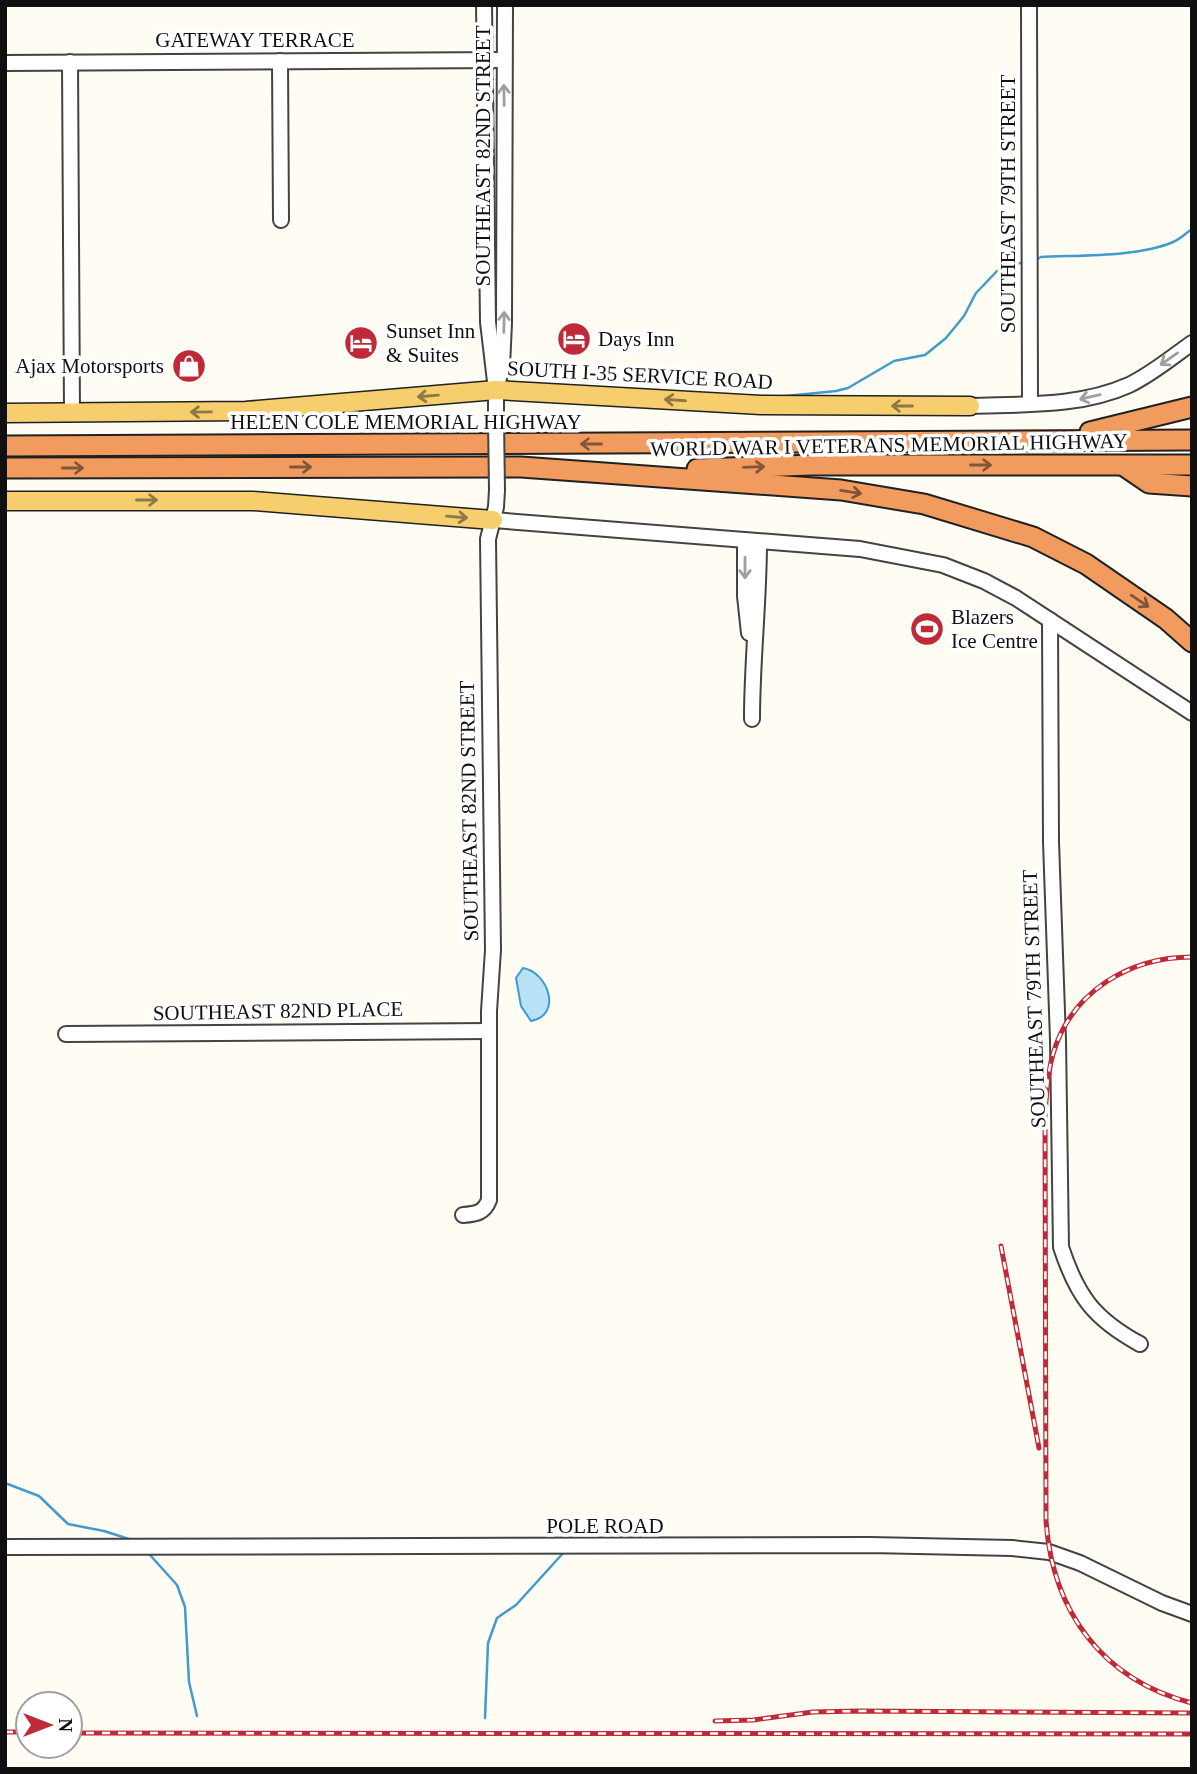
<svg xmlns="http://www.w3.org/2000/svg" width="1197" height="1774" viewBox="0 0 1197 1774" font-family="Georgia,serif">
	<style>
		.water { fill: #b9e2f6; stroke: #419bcc; stroke-width: 2 }
		.lines { fill: none; stroke-linecap: round; stroke-linejoin: round }
		.stream { stroke: #419bcc; stroke-width: 2.5 }
		.minor-casing { stroke: #434343; stroke-width: 18 }
		.major-casing { stroke: #212121; stroke-width: 21 }
		.highway-casing { stroke: #212121; stroke-width: 23 }
		.minor { stroke: #fff; stroke-width: 14 }
		.major { stroke: #f6ce6d; stroke-width: 18 }
		.highway { stroke: #f29b5f; stroke-width: 19 }
		.rail-casing { stroke: #c02937; stroke-width: 5 }
		.rail { stroke: #fff; stroke-width: 2.5; stroke-dasharray: 8; stroke-linecap: butt }
		.minor-bridge-casing { stroke: #434343; stroke-width: 18; stroke-linecap: butt }
		.minor-bridge { stroke: #fff; stroke-width: 14 }
		.oneway { stroke: #9f9f9f }
		.oneway2 { stroke: #8e7843 }
		.oneway3 { stroke: #815638 }
		.labels { text-anchor: middle; dominant-baseline: central; stroke-width: 7; stroke-linejoin: round; paint-order: stroke }
		.street-label { font-size: 21px; fill: #101010; stroke: #fff }
		.poi-label { font-size: 21px; fill: #101010; stroke: #fff; text-anchor: start }
	</style>
	<rect width="100%" height="100%" fill="#fffcf4"/>
	<!-- water -->
	<path class="water" d="M 523,968 C 548,972 563,1015 531,1021 L 521,1006 L 516,978 Z"/>
	<g class="lines">
		<!-- stream -->
		<g class="stream">
			<path d="M 1035,260 L 1041,257 C 1079,255 1139,257 1173,242 C 1180,239 1186,233 1192,229"/>
			<path d="M 776,397 L 836,391 L 848,388 L 894,361 L 925,355 L 946,338 L 964,316 L 976,293 L 998,270 L 1002,267 L 1025,262"/>
			<path d="M 5,1483 L 39,1496 L 68,1524 L 104,1531 L 132,1540"/>
			<path d="M 150,1555 L 177,1585 L 185,1607 L 189,1682 L 197,1716"/>
			<path d="M 485,1718 L 488,1643 L 497,1618 L 516,1605 L 565,1551"/>
		</g>
		<!-- minor casing -->
		<g class="minor-casing">
			<g id="minor">
				<path d="M 484,5 L 488,322 L 496,390 L 496,421"/>
				<path d="M 1029,5 L 1030,403"/>
				<path d="M 280,61 L 281,220"/>
				<path d="M 70,62 L 72,413"/>
				<path d="M 5,63 L 504,60"/>
				<path d="M 498,382 L 502,366 L 504,323 L 505,5"/>
				<path d="M 970,406 C 1024,404 1080,407 1129,385 C 1152,374 1172,357 1192,343"/>
				<path d="M 493,520 L 860,549 L 943,565 L 984,581 L 1016,598 L 1192,713"/>
				<path d="M 745,540 L 745,596 L 749,633"/>
				<path d="M 1050,620 L 1051,842 L 1058,1040 L 1061,1247 C 1077,1296 1094,1319 1140,1344"/>
				<path d="M 752,719 C 752,660 759,601 759,542"/>
				<path d="M 66,1034 L 489,1031"/>
				<path d="M 463,1215 C 476,1214 484,1213 489,1200 L 489,1011 L 493,950 L 488,539 L 496,507 L 497,490"/>
				<path d="M 5,1547 L 870,1545 L 1012,1548 L 1049,1552 L 1080,1563 L 1162,1603 L 1192,1614"/>
			</g>
		</g>
		<!-- major casing -->
		<g class="major-casing">
			<g id="major">
				<path d="M 5,413 L 246,411 L 496,390 L 761,405 L 970,406"/>
				<path d="M 5,501 L 253,501 L 493,520"/>
			</g>
		</g>
		<!-- highway casing -->
		<g class="highway-casing">
			<g id="highway">
				<path d="M 1090,432 L 1192,407"/>
				<path d="M 5,446 L 1192,440"/>
				<path d="M 1124,466 L 1149,483 L 1192,486"/>
				<path d="M 5,468 L 521,467 L 841,490 L 924,504 L 1033,537 L 1086,564 L 1166,619 L 1192,642"/>
				<path d="M 697,469 L 812,465 L 1192,465"/>
			</g>
		</g>
		<!-- minor -->
		<use href="#minor" class="minor"/>
		<!-- major -->
		<use href="#major" class="major"/>
		<!-- highway -->
		<use href="#highway" class="highway"/>
		<!-- rail casing -->
		<g class="rail-casing">
			<g id="rail">
				<path d="M 1192,957 C 1129,957 1071,992 1053,1054 C 1047,1074 1047,1093 1045,1113 L 1046,1520 C 1052,1611 1102,1680 1192,1703"/>
				<path d="M 1001,1246 L 1039,1448"/>
				<path d="M 715,1721 L 753,1720 L 813,1712 L 859,1711 L 1192,1713"/>
				<path d="M 5,1732 L 28,1732"/>
				<path d="M 70,1733 L 1192,1734"/>
			</g>
		</g>
		<!-- rail -->
		<use href="#rail" class="rail"/>
		<!-- minor-bridge casing -->
		<g class="minor-bridge-casing">
			<path id="minor-bridge" d="M 496,421 L 497,490"/>
		</g>
		<!-- minor-bridge -->
		<use href="#minor-bridge" class="minor-bridge"/>
	</g>
	<!-- one-way arrows -->
	<defs><path id="oneway-shaft" d="M-6 0H5M1.5-3L5.5 0L1.5 3" fill="none" stroke-width="1.6" stroke-linecap="round" stroke-linejoin="round" transform="scale(1.75)"/></defs>
	<g class="oneway">
		<use href="#oneway-shaft" transform="translate(504 95) rotate(-91)"/>
		<use href="#oneway-shaft" transform="translate(504 322) rotate(-89)"/>
		<use href="#oneway-shaft" transform="translate(1169 359) rotate(145)"/>
		<use href="#oneway-shaft" transform="translate(1090 397) rotate(167)"/>
		<use href="#oneway-shaft" transform="translate(745 568) rotate(90)"/>
	</g>
	<g class="oneway2">
		<use href="#oneway-shaft" transform="translate(428 396) rotate(175)"/>
		<use href="#oneway-shaft" transform="translate(675 400) rotate(-176)"/>
		<use href="#oneway-shaft" transform="translate(902 406) rotate(180)"/>
		<use href="#oneway-shaft" transform="translate(201 412) rotate(179)"/>
		<use href="#oneway-shaft" transform="translate(147 500)"/>
		<use href="#oneway-shaft" transform="translate(457 517) rotate(5)"/>
	</g>
	<g class="oneway3">
		<use href="#oneway-shaft" transform="translate(591 444) rotate(180)"/>
		<use href="#oneway-shaft" transform="translate(981 465)"/>
		<use href="#oneway-shaft" transform="translate(301 467)"/>
		<use href="#oneway-shaft" transform="translate(754 467) rotate(-2)"/>
		<use href="#oneway-shaft" transform="translate(73 468)"/>
		<use href="#oneway-shaft" transform="translate(851 492) rotate(9)"/>
		<use href="#oneway-shaft" transform="translate(1140 601) rotate(34)"/>
	</g>
	<!-- icons -->
	<defs>
		<g id="hotel-disc" transform="scale(1.75)"><circle r="9.5" fill="#c02937" stroke="#fff"/><path d="M-6-4.5h1.5V1H6V5H4.5V3h-9V5H-6ZM-4 0a1.8 1.8 0 1 1 3.6 0ZM.5 0V-2.5h3Q6-2.5 6 0Z" fill="#fff"/></g>
		<g id="shop-disc" transform="scale(1.75)"><circle r="9.5" fill="#c02937" stroke="#fff"/><path d="M-5-2.5h2.3a2.7 3.5 0 0 1 5.4 0H5L5.5 6h-11ZM-1.5-2.5h3a1.5 2.3 0 0 0-3 0Z" fill="#fff"/></g>
		<g id="stadium-disc" transform="scale(1.75)"><circle r="9.5" fill="#c02937" stroke="#fff"/><path d="M0-5a6.5 5 0 1 0 0 10a6.5 5 0 1 0 0-10ZM-3.5-1.8h7v3.6h-7Z" fill="#fff"/></g>
	</defs>
	<g fill-rule="evenodd">
		<use href="#hotel-disc" x="574" y="339"/>
		<use href="#hotel-disc" x="361" y="343"/>
		<use href="#shop-disc" x="189" y="366"/>
		<use href="#stadium-disc" x="927" y="629"/>
	</g>
	<g class="labels">
		<!-- street labels -->
		<g class="street-label">
			<text x="255" y="40">GATEWAY TERRACE</text>
			<text transform="translate(483 156) rotate(-90)">SOUTHEAST 82ND STREET</text>
			<text transform="translate(1008 204) rotate(-90)">SOUTHEAST 79TH STREET</text>
			<text transform="translate(640 375) rotate(3)">SOUTH I-35 SERVICE ROAD</text>
			<text x="406" y="422">HELEN COLE MEMORIAL HIGHWAY</text>
			<text transform="translate(889 445) rotate(-1)">WORLD WAR I VETERANS MEMORIAL HIGHWAY</text>
			<text transform="translate(469 811) rotate(-91)">SOUTHEAST 82ND STREET</text>
			<text transform="translate(1034 999) rotate(-92)">SOUTHEAST 79TH STREET</text>
			<text transform="translate(278 1011) rotate(-1)">SOUTHEAST 82ND PLACE</text>
			<text x="605" y="1526">POLE ROAD</text>
		</g>
		<!-- poi labels -->
		<g class="poi-label">
			<text x="386" y="331">Sunset Inn<tspan x="386" dy="24">&amp; Suites</tspan></text>
			<text x="598" y="339">Days Inn</text>
			<text x="164" y="366" text-anchor="end">Ajax Motorsports</text>
			<text x="951" y="617">Blazers<tspan x="951" dy="24">Ice Centre</tspan></text>
		</g>
	</g>
	<!-- border -->
	<rect width="1197" height="1774" fill="none" stroke="#101010" stroke-width="14"/>
	<!-- north arrow -->
	<g transform="translate(49 1725) rotate(90)"><circle r="33" fill="#ffffff" stroke="#9f9f9f" stroke-width="2"/>
	<path d="M0-5L12 26L0 18L-12 26Z" fill="#c02937"/>
	<text y="-10" font-size="19" font-weight="bold" text-anchor="middle" fill="#101010">N</text>
	</g>
</svg>
